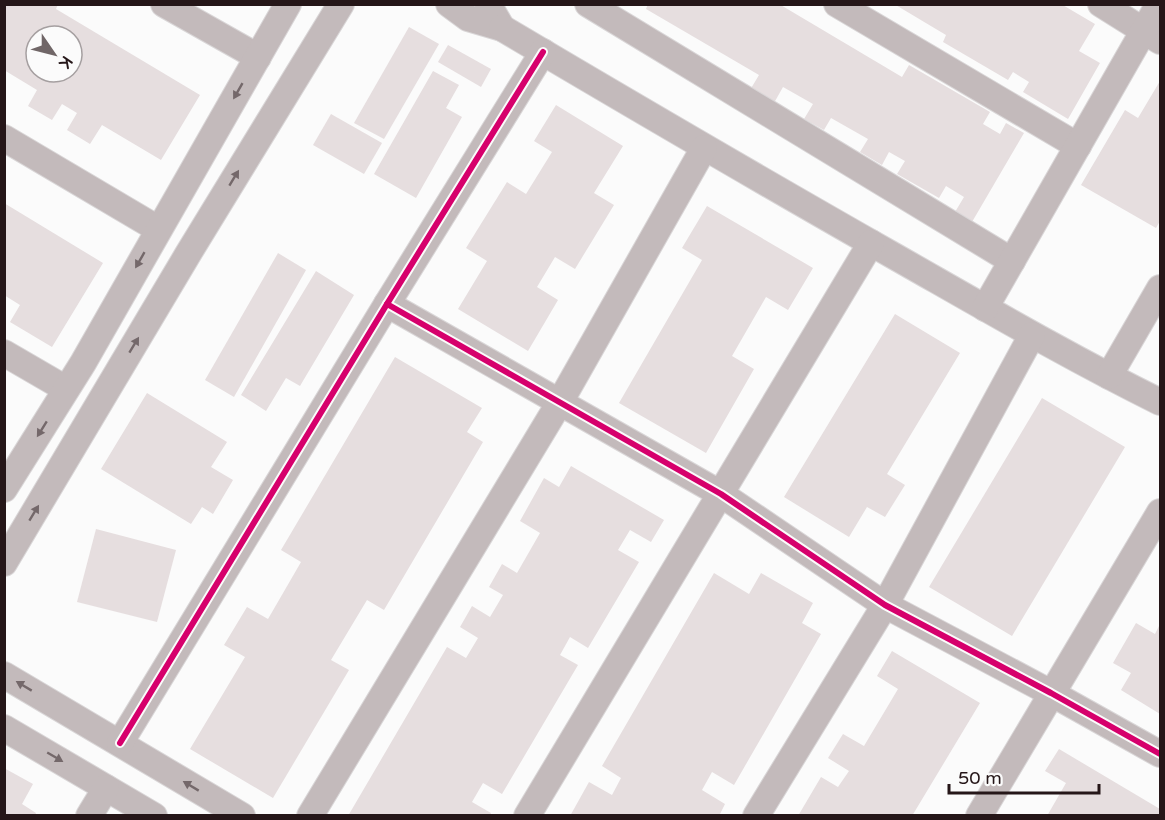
<svg xmlns="http://www.w3.org/2000/svg" width="1165" height="820" viewBox="0 0 1165 820" font-family="'Varela Round',sans-serif">
	<style>
		.building { fill: #e6dedf; fill-rule: evenodd }
		.lines { fill: none; stroke-linecap: round; stroke-linejoin: round }
		.minor-casing { stroke: #d9d6d7; stroke-width: 28 }
		.minor { stroke: #c3babb; stroke-width: 26 }
		.cycleway-casing { stroke: #fbfbfb; stroke-width: 10 }
		.cycleway { stroke: #d6006c; stroke-width: 6 }
		.oneway { fill: #74686a }
	</style>
	<rect width="100%" height="100%" fill="#fbfbfb"/>
	<!-- building -->
	<g class="building">
		<path d="M 4,4 L 58,4 L 56,9 L 200,95 L 161,160 L 102,125 L 90,144 L 67,130 L 77,113 L 62,104 L 52,120 L 28,106 L 37,90 L 4,70 ZM 36,36 L 72,36 L 72,72 L 36,72 Z"/>
		<path d="M 648,4 L 779,4 L 902,77 L 909,65 L 990,112 L 983,124 L 1000,134 L 1006,123 L 1024,133 L 972,222 L 955,212 L 964,197 L 946,186 L 939,198 L 897,174 L 905,161 L 889,152 L 882,165 L 860,152 L 868,139 L 831,118 L 824,130 L 804,119 L 813,104 L 783,87 L 774,103 L 750,90 L 759,75 L 646,9 Z"/>
		<path d="M 894,4 L 1061,4 L 1095,24 L 1079,51 L 1100,63 L 1068,119 L 1023,92 L 1029,82 L 1013,72 L 1008,80 L 943,42 L 946,35 Z"/>
		<path d="M 409,27 L 439,44 L 384,139 L 354,123 Z"/>
		<path d="M 448,45 L 491,69 L 481,87 L 438,62 Z"/>
		<path d="M 433,71 L 459,85 L 446,108 L 462,117 L 416,198 L 374,174 Z"/>
		<path d="M 1160,81 L 1160,221 L 1156,228 L 1081,185 L 1125,110 L 1138,118 Z"/>
		<path d="M 556,105 L 623,146 L 594,193 L 614,205 L 575,269 L 555,257 L 537,287 L 558,300 L 528,351 L 458,309 L 487,261 L 466,248 L 507,182 L 526,194 L 552,152 L 534,141 Z"/>
		<path d="M 331,114 L 382,143 L 364,174 L 313,145 Z"/>
		<path d="M 4,203 L 103,263 L 52,347 L 10,322 L 20,305 L 4,295 Z"/>
		<path d="M 707,206 L 813,268 L 788,310 L 766,297 L 732,356 L 754,369 L 706,453 L 619,403 L 702,260 L 682,248 Z"/>
		<path d="M 278,253 L 306,270 L 234,397 L 205,380 Z"/>
		<path d="M 316,271 L 354,295 L 300,386 L 286,378 L 266,411 L 241,395 Z"/>
		<path d="M 895,314 L 960,353 L 887,474 L 905,485 L 885,517 L 867,507 L 849,537 L 784,497 Z"/>
		<path d="M 395,357 L 482,408 L 467,432 L 483,442 L 384,610 L 367,600 L 331,660 L 349,670 L 273,798 L 190,749 L 245,657 L 224,645 L 247,607 L 268,619 L 301,562 L 281,550 Z"/>
		<path d="M 147,393 L 227,442 L 211,467 L 233,480 L 213,514 L 202,507 L 191,524 L 101,469 Z"/>
		<path d="M 1042,398 L 1125,447 L 1012,636 L 929,587 Z"/>
		<path d="M 571,466 L 664,520 L 651,542 L 630,530 L 618,550 L 639,562 L 588,648 L 570,637 L 560,655 L 578,665 L 502,794 L 483,783 L 472,802 L 491,813 L 490,816 L 348,816 L 447,647 L 466,658 L 478,638 L 460,627 L 472,606 L 490,617 L 503,595 L 489,587 L 502,564 L 517,573 L 540,533 L 520,521 L 544,478 L 559,487 Z"/>
		<path d="M 96,529 L 176,550 L 157,622 L 77,602 Z"/>
		<path d="M 714,573 L 749,594 L 761,573 L 813,603 L 802,623 L 821,634 L 734,785 L 712,772 L 702,790 L 725,804 L 719,816 L 570,816 L 589,782 L 612,795 L 621,778 L 602,766 Z"/>
		<path d="M 1136,623 L 1155,634 L 1160,624 L 1160,714 L 1121,690 L 1131,673 L 1113,663 Z"/>
		<path d="M 892,651 L 980,703 L 912,816 L 798,816 L 821,777 L 838,787 L 849,771 L 828,758 L 843,734 L 864,746 L 898,689 L 877,676 Z"/>
		<path d="M 1059,749 L 1160,809 L 1160,816 L 1047,816 L 1066,783 L 1045,771 Z"/>
		<path d="M 4,768 L 33,784 L 22,804 L 36,813 L 35,816 L 4,816 Z"/>
	</g>
	<g class="lines">
		<!-- minor casing -->
		<g class="minor-casing">
			<g id="minor">
				<path d="M 164,4 L 258,57"/>
				<path d="M 449,4 L 468,18 L 502,28 L 488,4"/>
				<path d="M 588,4 L 1012,261"/>
				<path d="M 837,4 L 1078,146"/>
				<path d="M 1101,4 L 1160,41"/>
				<path d="M 502,28 C 632,105 762,181 894,256 C 982,306 1069,357 1160,402"/>
				<path d="M 4,138 L 158,229"/>
				<path d="M 387,304 L 721,494 L 885,605 L 1051,693 L 1160,754"/>
				<path d="M 985,308 L 1159,4"/>
				<path d="M 4,353 L 66,389"/>
				<path d="M 1109,376 L 1160,288"/>
				<path d="M 4,489 L 83,363 L 288,4"/>
				<path d="M 4,563 L 188,254 L 341,4"/>
				<path d="M 4,675 L 242,816"/>
				<path d="M 4,728 L 154,816"/>
				<path d="M 120,743 L 387,304 L 543,52"/>
				<path d="M 89,816 L 106,788"/>
				<path d="M 310,816 L 560,402 L 704,148"/>
				<path d="M 527,816 L 871,243"/>
				<path d="M 756,816 L 885,605 L 1032,335"/>
				<path d="M 979,816 L 1160,512"/>
			</g>
		</g>
		<!-- minor -->
		<use href="#minor" class="minor"/>
		<!-- cycleway casing -->
		<g class="cycleway-casing">
			<g id="cycleway">
				<path d="M 387,304 L 721,494 L 885,605 L 1051,693 L 1160,754"/>
				<path d="M 120,743 L 387,304 L 543,52"/>
			</g>
		</g>
		<!-- cycleway -->
		<use href="#cycleway" class="cycleway"/>
	</g>
	<!-- one-way arrows -->
	<defs><path id="oneway-solid" d="M-6-.8H1V-3.2L6.5 0L1 3.2V.8H-6Z" transform="scale(1.5)"/></defs>
	<g class="oneway">
		<use href="#oneway-solid" transform="translate(238 91) rotate(120)"/>
		<use href="#oneway-solid" transform="translate(234 178) rotate(-59)"/>
		<use href="#oneway-solid" transform="translate(140 260) rotate(120)"/>
		<use href="#oneway-solid" transform="translate(134 345) rotate(-59)"/>
		<use href="#oneway-solid" transform="translate(42 429) rotate(122)"/>
		<use href="#oneway-solid" transform="translate(34 513) rotate(-59)"/>
		<use href="#oneway-solid" transform="translate(24 686) rotate(-149)"/>
		<use href="#oneway-solid" transform="translate(55 757) rotate(30)"/>
		<use href="#oneway-solid" transform="translate(191 786) rotate(-149)"/>
	</g>
	<!-- border -->
	<rect width="1165" height="820" fill="none" stroke="#251618" stroke-width="12"/>
	<!-- north arrow -->
	<g transform="translate(54 54) rotate(125)"><circle r="28" fill="#fbfbfb" stroke="#a59fa0" stroke-width="1.5"/>
	<path d="M0-4.5L10 22L0 15L-10 22Z" fill="#706667"/>
	<text y="-9" font-size="16" font-weight="bold" text-anchor="middle" fill="#251618">K</text>
	</g>
	<!-- scale -->
	<path d="M949 784v9h150v-9" fill="none" stroke="#251618" stroke-width="3"/>
	<text x="958" y="784" font-size="18" fill="#251618" stroke="#fbfbfb" stroke-width="4.5" paint-order="stroke">50 m</text>
</svg>
